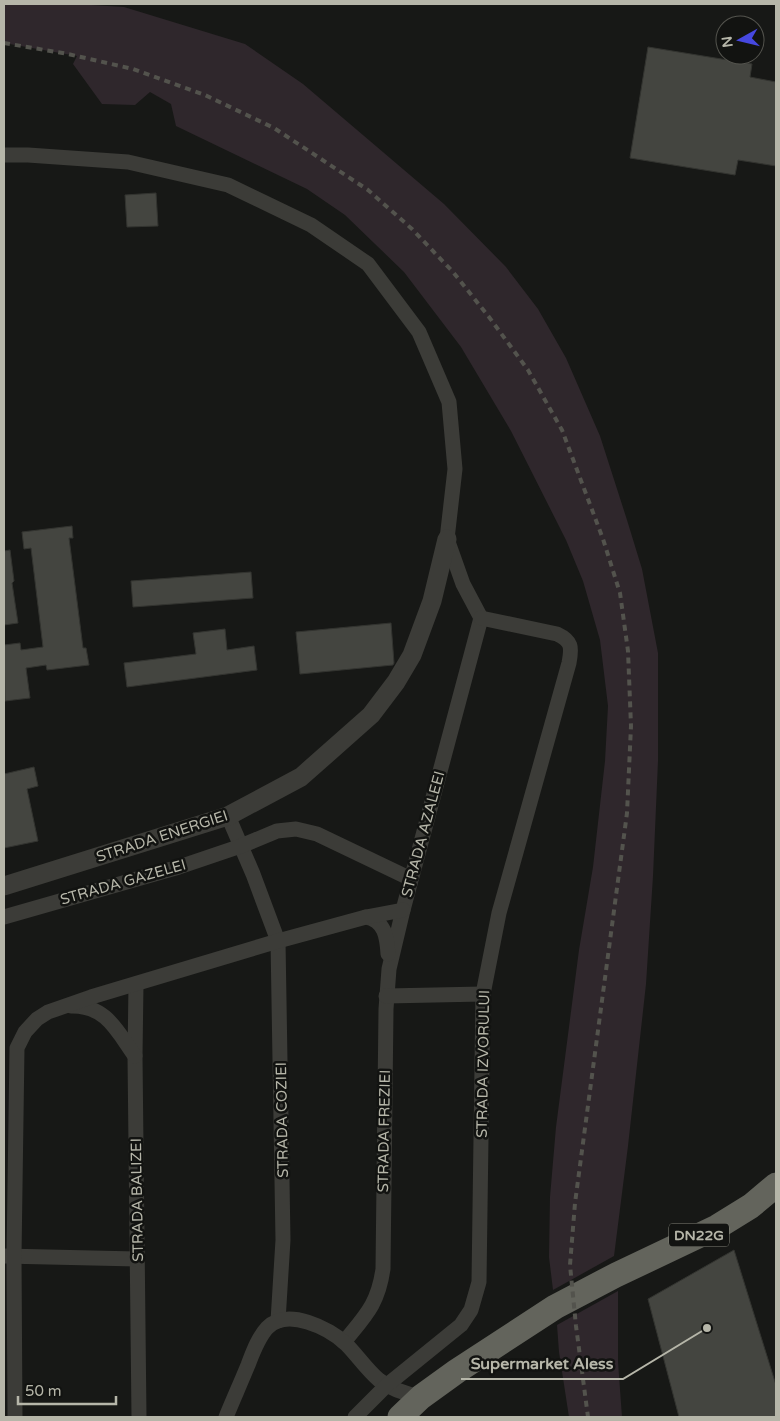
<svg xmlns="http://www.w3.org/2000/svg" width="780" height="1421" viewBox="0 0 780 1421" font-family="'Varela Round',sans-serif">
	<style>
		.green { fill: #2f272c }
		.building { fill: #444540; stroke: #333430 }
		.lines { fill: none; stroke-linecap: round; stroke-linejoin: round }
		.minor { stroke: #3c3c38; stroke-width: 15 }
		.tertiary { stroke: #3c3c38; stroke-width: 19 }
		.trunk { stroke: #63645c; stroke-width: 25 }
		.rail { stroke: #53534d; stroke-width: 4; stroke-dasharray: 6 5; stroke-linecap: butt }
		.labels { text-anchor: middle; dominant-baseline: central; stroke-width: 5; stroke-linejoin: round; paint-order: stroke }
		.shield { fill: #121311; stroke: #85857b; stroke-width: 1 }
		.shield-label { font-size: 14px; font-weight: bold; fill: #b6b6a9 }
		.street-label { font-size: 15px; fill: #b6b6a9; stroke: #121311 }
		.leader { fill: none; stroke: #b6b6a9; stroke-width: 2 }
		.callout-dot { fill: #b6b6a9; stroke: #121311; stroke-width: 2 }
		.callout-label { font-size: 16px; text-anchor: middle; font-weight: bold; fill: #b6b6a9; stroke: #121311; stroke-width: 5; stroke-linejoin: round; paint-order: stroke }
	</style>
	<rect width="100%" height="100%" fill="#171816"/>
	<!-- green -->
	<g class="green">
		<path d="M 4,4 L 76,4 L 124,7 L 245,44 L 303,84 L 444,204 L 506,267 L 538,309 L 566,358 L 600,436 L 627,520 L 642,569 L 658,653 L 658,761 L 653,876 L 646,984 L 628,1146 L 614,1256 L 553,1290 L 549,1257 L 550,1197 L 556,1127 L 579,950 L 593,867 L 605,761 L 608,706 L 600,640 L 583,581 L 566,540 L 511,431 L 461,347 L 404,272 L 345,215 L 307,189 L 176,126 L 171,104 L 150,92 L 135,105 L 102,104 L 73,64 L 77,56 L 4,43 Z"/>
		<path d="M 618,1291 L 618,1362 L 622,1417 L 569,1417 L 559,1352 L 557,1325 Z"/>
	</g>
	<!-- building -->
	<g class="building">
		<path d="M 648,47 L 752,64 L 750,77 L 776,82 L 776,166 L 738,160 L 735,175 L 630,158 Z"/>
		<path d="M 156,193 L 158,226 L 127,227 L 125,195 Z"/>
		<path d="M 72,526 L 73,538 L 69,538 L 83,648 L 86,648 L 89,665 L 47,670 L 46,665 L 26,668 L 30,698 L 5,701 L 4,645 L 20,643 L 21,650 L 43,647 L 31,548 L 24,549 L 22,532 Z"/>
		<path d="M 10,550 L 14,581 L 12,583 L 18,623 L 4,625 L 4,551 Z"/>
		<path d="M 251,572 L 253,598 L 133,607 L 131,581 Z"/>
		<path d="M 391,623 L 394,663 L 393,665 L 300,674 L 296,632 Z"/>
		<path d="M 225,629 L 227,650 L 254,646 L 257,670 L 127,687 L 124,663 L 196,654 L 193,633 Z"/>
		<path d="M 34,767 L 38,786 L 27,789 L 38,841 L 4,848 L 4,774 Z"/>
		<path d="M 734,1250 L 776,1385 L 776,1417 L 679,1417 L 648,1299 Z"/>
	</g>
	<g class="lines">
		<!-- minor -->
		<g class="minor">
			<path d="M 4,155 L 28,155 L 128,162 L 228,185 L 311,225 L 368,264 L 419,332 L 449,402 L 455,469 L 447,539 L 463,584 L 481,618 L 403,910 L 389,969 L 386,1009 L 383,1269 C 378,1304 366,1315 344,1342"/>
			<path d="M 228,816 L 253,874 L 278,941 L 283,1240 L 278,1321"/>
			<path d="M 4,917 L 179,867 L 241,846 L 277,831 L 296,829 L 317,834 L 411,879"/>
			<path d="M 366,917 C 385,921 387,937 388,954"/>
			<path d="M 136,984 L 135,1056 L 139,1417"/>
			<path d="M 386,996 L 483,994"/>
			<path d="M 71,1006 C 106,1005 117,1031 135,1056"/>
			<path d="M 4,1256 L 137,1259"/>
			<path d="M 15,1417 L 14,1256 L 17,1048 L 25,1032 L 37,1019 L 48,1012 L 91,997 L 278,941 L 366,917 L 403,910"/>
			<path d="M 226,1417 C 233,1400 241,1382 248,1365 C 253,1352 258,1338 267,1328 C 287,1307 329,1328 346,1344 C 357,1355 367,1370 379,1380 C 392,1390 406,1394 421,1397"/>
			<path d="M 355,1417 L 387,1385 L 461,1325 L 471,1310 L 479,1282 L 483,994 L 499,913 L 569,663 C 572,647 572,641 557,634 L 481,618"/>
		</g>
		<!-- tertiary -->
		<path class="tertiary" d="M 4,886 L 228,816 L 301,777 L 371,715 L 396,682 L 412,655 L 432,601 L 447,539"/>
		<!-- trunk -->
		<path class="trunk" d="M 400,1417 L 421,1397 L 457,1371 L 555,1307 L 616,1275 L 717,1227 L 751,1206 L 776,1185"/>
		<!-- rail -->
		<path class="rail" d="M 4,43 L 68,54 L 133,69 L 205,95 L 274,128 L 368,190 L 412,229 L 453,272 L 489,317 L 528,370 L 562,430 L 603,539 L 620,593 L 628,651 L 631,726 L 627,813 L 575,1203 L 570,1265 L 576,1326 L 588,1417"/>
	</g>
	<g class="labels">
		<!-- shield labels -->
		<rect class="shield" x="669" y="1223.5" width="60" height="23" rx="4"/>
		<g class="shield-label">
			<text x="699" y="1235">DN22G</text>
		</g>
		<!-- street labels -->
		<g class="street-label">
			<text transform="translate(423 834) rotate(-75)">STRADA AZALEEI</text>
			<text transform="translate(162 836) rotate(-18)">STRADA ENERGIEI</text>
			<text transform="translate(123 882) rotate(-16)">STRADA GAZELEI</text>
			<text transform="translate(483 1064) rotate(-89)">STRADA IZVORULUI</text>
			<text transform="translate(282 1120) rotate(-91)">STRADA COZIEI</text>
			<text transform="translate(384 1131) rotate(-89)">STRADA FREZIEI</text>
			<text transform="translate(137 1200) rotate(-91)">STRADA BALIZEI</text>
		</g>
	</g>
	<!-- callouts -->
	<path class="leader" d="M707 1328L623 1379H461"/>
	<circle class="callout-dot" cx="707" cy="1328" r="5"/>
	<g class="callout-label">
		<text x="542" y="1369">Supermarket Aless</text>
	</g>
	<!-- border -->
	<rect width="780" height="1421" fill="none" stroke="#b6b6a9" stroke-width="10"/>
	<!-- north arrow -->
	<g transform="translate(740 40) rotate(262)"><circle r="24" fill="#121311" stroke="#54544e"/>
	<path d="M0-4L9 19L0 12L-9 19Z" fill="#4648e0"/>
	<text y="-8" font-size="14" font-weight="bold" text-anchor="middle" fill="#b6b6a9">N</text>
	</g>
	<!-- scale -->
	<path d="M18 1396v8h98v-8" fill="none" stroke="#b6b6a9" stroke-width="2.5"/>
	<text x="25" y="1396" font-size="15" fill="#b6b6a9" stroke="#121311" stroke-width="4" paint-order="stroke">50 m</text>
</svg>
